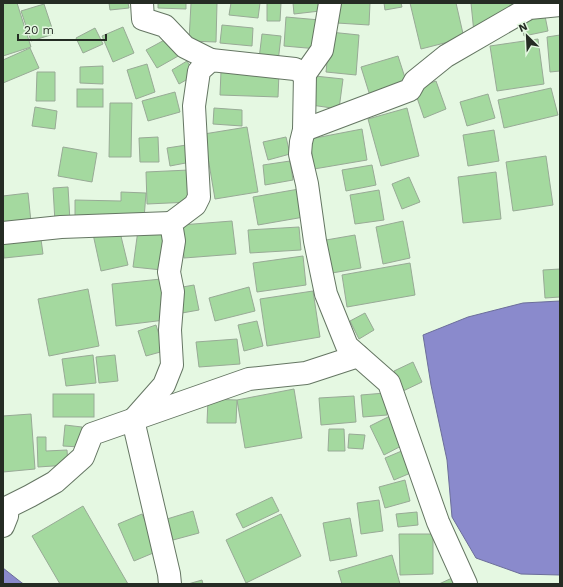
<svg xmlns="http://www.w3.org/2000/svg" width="563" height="587" viewBox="0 0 563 587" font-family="'Work Sans',sans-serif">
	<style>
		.water { fill: #8a8acc; stroke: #6c6e9a }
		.building { fill: #a4d99f; stroke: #98aa96 }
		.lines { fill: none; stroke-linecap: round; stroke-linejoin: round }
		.minor-casing { stroke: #657663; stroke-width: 24 }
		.minor { stroke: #fff; stroke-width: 22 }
	</style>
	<rect width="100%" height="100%" fill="#e5f8e2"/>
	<!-- water -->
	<g class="water">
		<path d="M 560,301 L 560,575 L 521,574 L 476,558 L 452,517 L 447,460 L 431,385 L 423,335 L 468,317 L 523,303 Z"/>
		<path d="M 3,568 L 22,583 L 24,584 L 3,584 Z"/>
	</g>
	<!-- building -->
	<g class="building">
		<path d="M 3,3 L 17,3 L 31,47 L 3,56 Z"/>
		<path d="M 109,3 L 128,3 L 129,8 L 110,10 Z"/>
		<path d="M 158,3 L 186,3 L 186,9 L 158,8 Z"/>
		<path d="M 191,3 L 217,3 L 216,42 L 189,41 Z"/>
		<path d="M 231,3 L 260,3 L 258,18 L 229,15 Z"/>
		<path d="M 267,3 L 281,3 L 280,21 L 267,21 Z"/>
		<path d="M 293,3 L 319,3 L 320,11 L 294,14 Z"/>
		<path d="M 338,3 L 370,3 L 369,25 L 337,23 Z"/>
		<path d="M 384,3 L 401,3 L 402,7 L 385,10 Z"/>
		<path d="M 410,3 L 456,3 L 464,38 L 421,49 Z"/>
		<path d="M 471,3 L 523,3 L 474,33 Z"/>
		<path d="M 44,4 L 54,34 L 31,41 L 21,11 Z"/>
		<path d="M 544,11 L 548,31 L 524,36 L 520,16 Z"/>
		<path d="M 286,17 L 320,20 L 318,49 L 284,46 Z"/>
		<path d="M 222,25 L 253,28 L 252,46 L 220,43 Z"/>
		<path d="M 123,27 L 134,53 L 113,62 L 102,36 Z"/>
		<path d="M 95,28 L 103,44 L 83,53 L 76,38 Z"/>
		<path d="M 330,32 L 359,35 L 356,75 L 326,72 Z"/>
		<path d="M 262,34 L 281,36 L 278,62 L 259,59 Z"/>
		<path d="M 560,35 L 560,71 L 550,72 L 547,37 Z"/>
		<path d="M 170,37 L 180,55 L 157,68 L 146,50 Z"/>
		<path d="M 538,39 L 544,84 L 497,91 L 490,46 Z"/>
		<path d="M 30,48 L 39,68 L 3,83 L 3,60 Z"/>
		<path d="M 398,56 L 408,87 L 371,99 L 361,67 Z"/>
		<path d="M 187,61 L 195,75 L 179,84 L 172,70 Z"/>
		<path d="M 147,64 L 155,92 L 136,99 L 127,70 Z"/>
		<path d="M 103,66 L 103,84 L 80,83 L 80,67 Z"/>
		<path d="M 221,71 L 279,73 L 278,97 L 220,95 Z"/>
		<path d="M 37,72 L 55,72 L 55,101 L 36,101 Z"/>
		<path d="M 315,76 L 343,79 L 339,109 L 311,105 Z"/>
		<path d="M 436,81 L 446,109 L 424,118 L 414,89 Z"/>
		<path d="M 551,88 L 558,115 L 504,128 L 498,100 Z"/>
		<rect x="77" y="89" width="26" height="18"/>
		<path d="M 175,92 L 180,112 L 148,121 L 142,101 Z"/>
		<path d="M 488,94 L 495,118 L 467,126 L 460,102 Z"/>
		<path d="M 110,103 L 132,103 L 131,157 L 109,157 Z"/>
		<path d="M 35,107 L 57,111 L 55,129 L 32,126 Z"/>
		<path d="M 214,108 L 242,110 L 242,126 L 213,124 Z"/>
		<path d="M 407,108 L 419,156 L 381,166 L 368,119 Z"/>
		<path d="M 247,127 L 258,192 L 215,199 L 204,134 Z"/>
		<path d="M 362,129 L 367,160 L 314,169 L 310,139 Z"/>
		<path d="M 494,130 L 499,161 L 468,166 L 463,135 Z"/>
		<path d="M 158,137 L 159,162 L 140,162 L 139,138 Z"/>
		<path d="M 286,137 L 290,154 L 268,160 L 263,142 Z"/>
		<path d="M 193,144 L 196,161 L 170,166 L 167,148 Z"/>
		<path d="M 63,147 L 97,153 L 92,182 L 58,176 Z"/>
		<path d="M 546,156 L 553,205 L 513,211 L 506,162 Z"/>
		<path d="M 290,161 L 293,180 L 265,185 L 263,165 Z"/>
		<path d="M 372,165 L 376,185 L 346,191 L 342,170 Z"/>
		<path d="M 189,170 L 191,202 L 147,204 L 146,172 Z"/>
		<path d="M 496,172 L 501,219 L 463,223 L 458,177 Z"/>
		<path d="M 409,177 L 420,202 L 402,209 L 392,184 Z"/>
		<path d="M 68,187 L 70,221 L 55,222 L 53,188 Z"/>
		<path d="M 299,189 L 304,217 L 258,225 L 253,197 Z"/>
		<path d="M 379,190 L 384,220 L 355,224 L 350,195 Z"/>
		<path d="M 121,192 L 146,193 L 144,219 L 75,217 L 75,200 L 121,201 Z"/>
		<path d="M 28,193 L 31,222 L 3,225 L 3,196 Z"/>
		<path d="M 232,221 L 236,254 L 184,258 L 181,225 Z"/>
		<path d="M 403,221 L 410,258 L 383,264 L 376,227 Z"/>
		<path d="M 299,227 L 301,250 L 250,253 L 248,230 Z"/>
		<path d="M 119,228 L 128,265 L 101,271 L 93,234 Z"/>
		<path d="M 138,230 L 166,234 L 162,270 L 133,267 Z"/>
		<path d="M 40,232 L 43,254 L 4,258 L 3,236 Z"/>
		<path d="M 355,235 L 361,268 L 332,273 L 326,240 Z"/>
		<path d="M 303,256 L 306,285 L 257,292 L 253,263 Z"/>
		<path d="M 410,263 L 415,295 L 347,307 L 342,275 Z"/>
		<path d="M 560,269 L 560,297 L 545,298 L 543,270 Z"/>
		<path d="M 161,279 L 165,320 L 116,326 L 112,284 Z"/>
		<path d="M 194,285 L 199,310 L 182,313 L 177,288 Z"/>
		<path d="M 249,287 L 255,311 L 215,321 L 209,298 Z"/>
		<path d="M 88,289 L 99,346 L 49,356 L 38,299 Z"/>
		<path d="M 313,291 L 320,337 L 267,346 L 260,299 Z"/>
		<path d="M 365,313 L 374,330 L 359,339 L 350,321 Z"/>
		<path d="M 257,321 L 263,346 L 244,351 L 238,325 Z"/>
		<path d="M 156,325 L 164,351 L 146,356 L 138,331 Z"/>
		<path d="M 237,339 L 240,364 L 199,367 L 196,342 Z"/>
		<path d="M 93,355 L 96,383 L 66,386 L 62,359 Z"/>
		<path d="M 115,355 L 118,381 L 99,383 L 96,357 Z"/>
		<path d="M 413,362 L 422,382 L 403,391 L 394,371 Z"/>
		<path d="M 294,389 L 302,438 L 245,448 L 237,400 Z"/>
		<path d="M 385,393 L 387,415 L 363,417 L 361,395 Z"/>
		<rect x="53" y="394" width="41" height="23"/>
		<path d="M 354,396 L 356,422 L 321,425 L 319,398 Z"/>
		<path d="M 208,399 L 237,400 L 236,423 L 207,423 Z"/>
		<path d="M 31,414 L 35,469 L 3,472 L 3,416 Z"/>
		<path d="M 390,416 L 405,444 L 384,455 L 370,426 Z"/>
		<path d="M 65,425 L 82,427 L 80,447 L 63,446 Z"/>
		<path d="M 329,429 L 344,429 L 345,451 L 328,451 Z"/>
		<path d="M 349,434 L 365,435 L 363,449 L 348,448 Z"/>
		<path d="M 37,437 L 46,437 L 46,451 L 67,450 L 68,465 L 38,467 Z"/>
		<path d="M 404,450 L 413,472 L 394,480 L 385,458 Z"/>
		<path d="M 405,480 L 410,501 L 385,508 L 379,487 Z"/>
		<path d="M 272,497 L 279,511 L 243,528 L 236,514 Z"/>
		<path d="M 379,500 L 383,531 L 361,534 L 357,503 Z"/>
		<path d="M 83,506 L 128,584 L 60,584 L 32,536 Z"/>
		<path d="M 193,511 L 199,533 L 173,540 L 167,519 Z"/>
		<path d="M 417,512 L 418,525 L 398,527 L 396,514 Z"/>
		<path d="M 142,514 L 158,551 L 134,561 L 118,524 Z"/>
		<path d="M 281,514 L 301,556 L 246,583 L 226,540 Z"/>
		<path d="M 350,518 L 357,556 L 330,561 L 323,523 Z"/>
		<path d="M 399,534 L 433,534 L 433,574 L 400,575 Z"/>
		<path d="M 392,555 L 400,584 L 342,584 L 338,571 Z"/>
		<path d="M 452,578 L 455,584 L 439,584 Z"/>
		<path d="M 202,580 L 203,584 L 188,584 Z"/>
	</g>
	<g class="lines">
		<!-- minor casing -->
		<g class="minor-casing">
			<g id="minor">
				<path d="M 142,3 L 143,19 L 165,26 L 185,47 L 211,60"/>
				<path d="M 330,3 L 322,50 L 305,74 L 304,130 L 301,142 L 300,154 L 307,184 L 315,241 L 326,294 L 347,346 L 389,383 L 438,522 L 466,584"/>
				<path d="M 304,130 L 410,90 L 415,81 L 446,56 L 529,8 L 560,5"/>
				<path d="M 3,233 L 61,227 L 171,223"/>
				<path d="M 3,526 L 7,516 L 8,507 L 30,496 L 55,482 L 83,457 L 92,434 L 249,379 L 306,373 L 358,356"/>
				<path d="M 170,584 L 169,574 L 133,420 L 164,385 L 172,365 L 170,330 L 173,292 L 169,272 L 174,241 L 171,223 L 195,205 L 199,197 L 194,106 L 199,71 L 211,60 L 295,69 L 305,74"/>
			</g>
		</g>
		<!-- minor -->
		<use href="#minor" class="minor"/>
	</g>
	<!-- border -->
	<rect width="563" height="587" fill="none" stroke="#252c24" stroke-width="8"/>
	<!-- north arrow -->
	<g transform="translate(527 36) rotate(336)" stroke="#e5f8e2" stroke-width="3" paint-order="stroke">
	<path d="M0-3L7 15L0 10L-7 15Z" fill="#252c24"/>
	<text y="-6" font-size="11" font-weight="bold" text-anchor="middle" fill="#252c24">N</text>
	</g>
	<!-- scale -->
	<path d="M18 34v6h88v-6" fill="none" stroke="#252c24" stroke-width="2"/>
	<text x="24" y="34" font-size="12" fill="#252c24" stroke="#e5f8e2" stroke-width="3" paint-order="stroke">20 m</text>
</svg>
